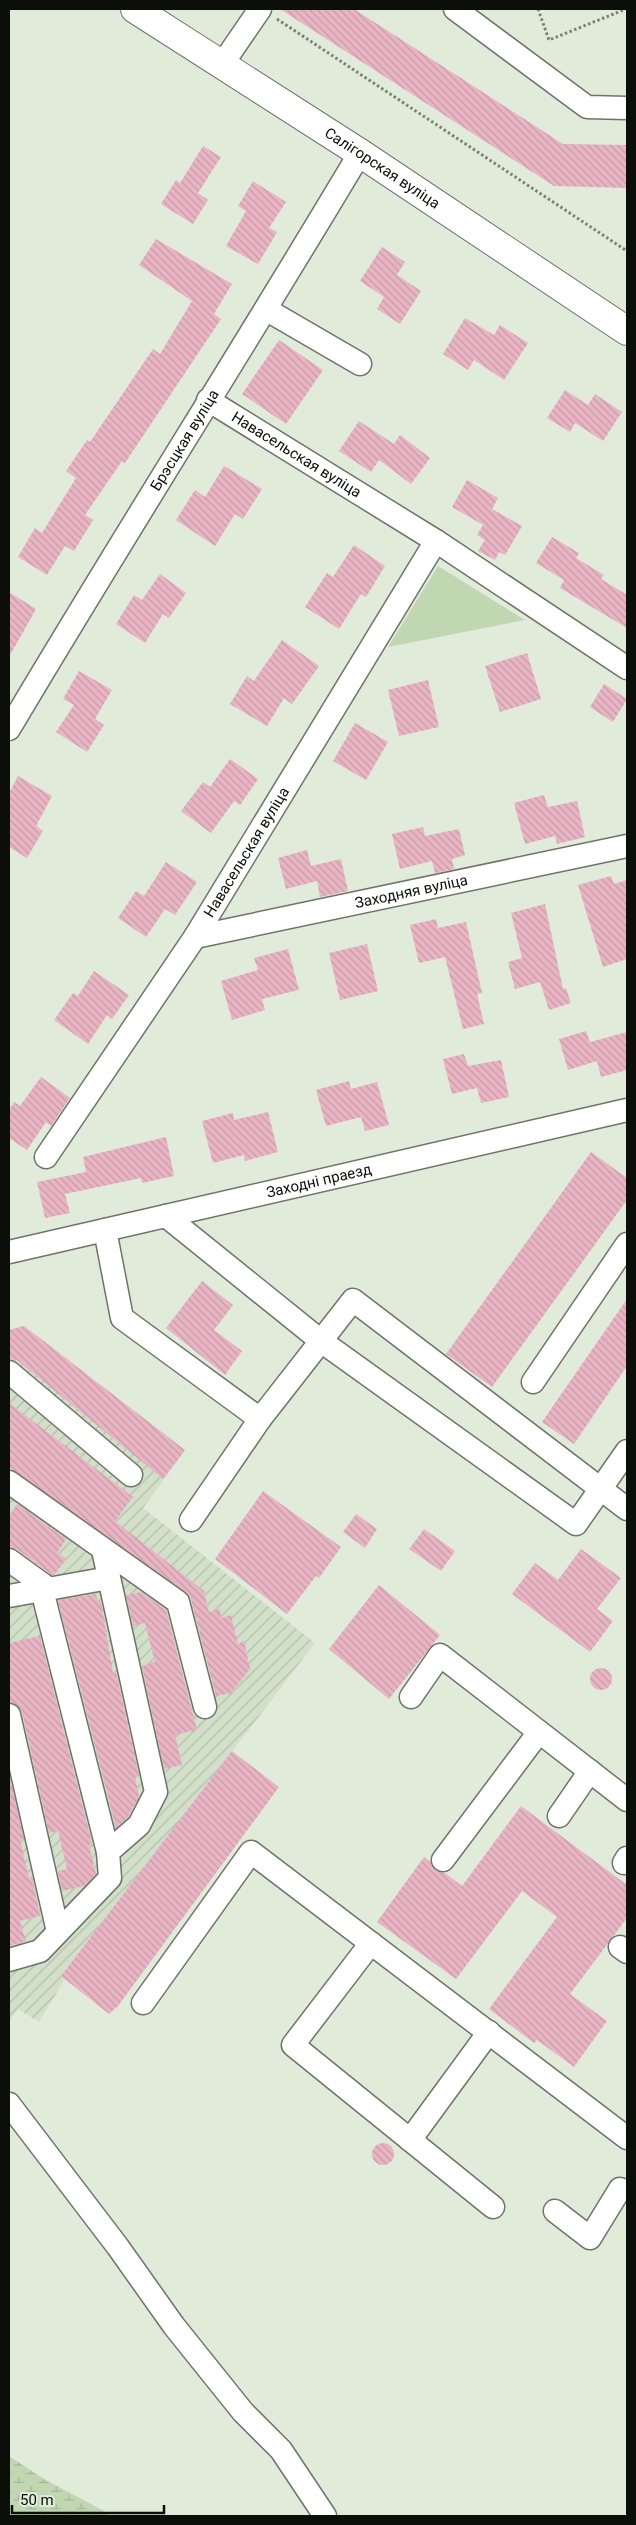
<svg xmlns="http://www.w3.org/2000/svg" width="636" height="2525" viewBox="0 0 636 2525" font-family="Roboto,sans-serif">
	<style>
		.industrial { fill: url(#industrial-furrows) }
		.wetland { fill: url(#wetland-marsh) }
		.park { fill: #c1d7b1 }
		.building { fill: url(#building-back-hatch) }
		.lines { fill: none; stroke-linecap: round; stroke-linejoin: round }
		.minor-casing { stroke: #6c7566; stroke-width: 25 }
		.major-casing { stroke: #6c7566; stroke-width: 30 }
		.path { stroke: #7b8176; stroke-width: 3; stroke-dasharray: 2.5 2.5; stroke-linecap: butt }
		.minor { stroke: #fff; stroke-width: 22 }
		.major { stroke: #fff; stroke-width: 28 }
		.labels { text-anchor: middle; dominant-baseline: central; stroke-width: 4; stroke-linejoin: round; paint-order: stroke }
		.street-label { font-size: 15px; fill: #0b0e09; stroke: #e1ebda }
	</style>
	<defs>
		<pattern id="industrial-furrows" width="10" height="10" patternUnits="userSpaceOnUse" patternTransform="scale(1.25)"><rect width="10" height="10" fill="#d2e0c9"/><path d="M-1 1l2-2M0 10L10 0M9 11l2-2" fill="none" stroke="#b3bfab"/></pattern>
		<pattern id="wetland-marsh" width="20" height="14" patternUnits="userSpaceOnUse" patternTransform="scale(1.25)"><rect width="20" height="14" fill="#c1d7b1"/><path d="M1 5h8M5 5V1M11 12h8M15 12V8" fill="none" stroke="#a4b797"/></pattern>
		<pattern id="building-back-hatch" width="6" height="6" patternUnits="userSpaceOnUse" patternTransform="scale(1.25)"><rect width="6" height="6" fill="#e9b5c5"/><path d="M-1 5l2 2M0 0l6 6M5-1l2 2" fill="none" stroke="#c69aa8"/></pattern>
	</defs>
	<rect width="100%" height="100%" fill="#e1ebda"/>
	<!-- industrial -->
	<path class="industrial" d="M 24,1326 L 185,1450 L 143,1508 L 315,1643 L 61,1976 L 65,1979 L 39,2022 L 18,2009 L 9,2022 L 9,1330 Z"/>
	<!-- wetland -->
	<path class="wetland" d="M 9,2456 L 44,2479 L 104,2511 L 108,2516 L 9,2516 Z"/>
	<!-- park -->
	<path class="park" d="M 438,566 L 525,620 L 388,647 Z"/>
	<!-- building -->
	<g class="building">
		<path d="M 280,9 L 354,9 L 563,144 L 627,145 L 627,188 L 554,186 Z"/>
		<path d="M 203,146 L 221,157 L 198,193 L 208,200 L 193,224 L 161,204 L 176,180 L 180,183 Z"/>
		<path d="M 253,181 L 286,202 L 269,228 L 277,232 L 258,264 L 226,246 L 246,211 L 238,206 Z"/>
		<path d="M 156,239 L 232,284 L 214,314 L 221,319 L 125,463 L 122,461 L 85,515 L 93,520 L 74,551 L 65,546 L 47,575 L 18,557 L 35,528 L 42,533 L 76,478 L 66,471 L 87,440 L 90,442 L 153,349 L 160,354 L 192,301 L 139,265 Z"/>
		<path d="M 382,247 L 405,262 L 397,275 L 421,291 L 400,324 L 377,309 L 384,297 L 360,281 Z"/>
		<path d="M 465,318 L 494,335 L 500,325 L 528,343 L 504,380 L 474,360 L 468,370 L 443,354 Z"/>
		<path d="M 279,340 L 323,370 L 286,424 L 242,394 Z"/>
		<path d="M 565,390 L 588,405 L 595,394 L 622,412 L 603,441 L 575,423 L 570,432 L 547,418 Z"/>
		<path d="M 359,421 L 394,444 L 400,435 L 430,458 L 411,484 L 379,460 L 371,472 L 339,451 Z"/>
		<path d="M 224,466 L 262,489 L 243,519 L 235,514 L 215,546 L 176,520 L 195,490 L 205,497 Z"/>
		<path d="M 467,480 L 498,498 L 492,509 L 522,526 L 505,555 L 499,552 L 495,560 L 478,551 L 485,540 L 477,535 L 483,525 L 452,507 Z"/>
		<path d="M 552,537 L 579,553 L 576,558 L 604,575 L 601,579 L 627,595 L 627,628 L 560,588 L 564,580 L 536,563 Z"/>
		<path d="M 354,545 L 385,566 L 366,597 L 361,594 L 339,629 L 305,607 L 327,573 L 333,577 Z"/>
		<path d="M 160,574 L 186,593 L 169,618 L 163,614 L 145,643 L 116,624 L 134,595 L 142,600 Z"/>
		<path d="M 9,592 L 36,609 L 9,657 Z"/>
		<path d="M 282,640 L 319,666 L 292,704 L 284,698 L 267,726 L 230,704 L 247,676 L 254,681 Z"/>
		<path d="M 527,653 L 541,699 L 500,712 L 485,666 Z"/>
		<path d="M 79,671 L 112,690 L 95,719 L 104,725 L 87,752 L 56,732 L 74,705 L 63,699 Z"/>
		<path d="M 428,680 L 439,727 L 399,736 L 388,690 Z"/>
		<path d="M 604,684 L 627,699 L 613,722 L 590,707 Z"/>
		<path d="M 355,723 L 388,742 L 366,780 L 333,761 Z"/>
		<path d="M 230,759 L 258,779 L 240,805 L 234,801 L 211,833 L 181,811 L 203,782 L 210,787 Z"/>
		<path d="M 18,776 L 52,796 L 36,826 L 43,831 L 27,858 L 9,847 L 9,793 Z"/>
		<path d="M 544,795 L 548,807 L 577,801 L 585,837 L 557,844 L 555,836 L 525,844 L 514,803 Z"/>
		<path d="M 423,827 L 425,836 L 459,829 L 465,855 L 452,859 L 454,869 L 435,873 L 432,861 L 400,869 L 392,834 Z"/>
		<path d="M 307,850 L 311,866 L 341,859 L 348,891 L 320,897 L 317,881 L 286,889 L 278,858 Z"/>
		<path d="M 166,862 L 197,882 L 175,915 L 165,909 L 146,937 L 118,918 L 136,891 L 144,896 Z"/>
		<path d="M 611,876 L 614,884 L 627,880 L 627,959 L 603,967 L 578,885 Z"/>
		<path d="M 545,904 L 563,989 L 566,988 L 571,1003 L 549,1010 L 540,982 L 515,989 L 508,962 L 522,958 L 511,913 Z"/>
		<path d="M 436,919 L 438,928 L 466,922 L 482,993 L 477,994 L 484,1024 L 463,1029 L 445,957 L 419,963 L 410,925 Z"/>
		<path d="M 367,944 L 378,991 L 340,1000 L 329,953 Z"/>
		<path d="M 288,949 L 299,990 L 262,999 L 265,1010 L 232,1020 L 221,981 L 258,970 L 254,958 Z"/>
		<path d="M 94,971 L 129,995 L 112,1019 L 107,1015 L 88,1044 L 54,1020 L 73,993 L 78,996 Z"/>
		<path d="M 586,1031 L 590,1042 L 627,1032 L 627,1070 L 601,1077 L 597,1061 L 568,1070 L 559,1039 Z"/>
		<path d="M 464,1054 L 468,1066 L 501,1060 L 509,1097 L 481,1103 L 477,1088 L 452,1094 L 443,1059 Z"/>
		<path d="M 41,1077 L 70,1098 L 51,1126 L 46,1122 L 27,1150 L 9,1138 L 9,1110 L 14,1102 L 20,1106 Z"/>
		<path d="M 349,1081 L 351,1089 L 377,1082 L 389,1125 L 365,1131 L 361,1117 L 326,1126 L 316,1090 Z"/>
		<path d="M 268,1112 L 278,1152 L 245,1161 L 244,1155 L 213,1163 L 202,1121 L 233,1113 L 234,1120 Z"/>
		<path d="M 166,1137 L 174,1176 L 142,1183 L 141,1178 L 65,1194 L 70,1213 L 45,1218 L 37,1182 L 86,1172 L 83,1157 Z"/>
		<path d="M 591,1152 L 627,1178 L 627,1200 L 492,1387 L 446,1354 Z"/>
		<path d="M 202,1281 L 233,1305 L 214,1330 L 242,1351 L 225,1375 L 166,1328 Z"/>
		<path d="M 627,1299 L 627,1366 L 574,1444 L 542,1422 Z"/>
		<path d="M 24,1326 L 185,1450 L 163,1479 L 17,1360 L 9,1359 L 9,1330 Z"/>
		<path d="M 9,1403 L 133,1497 L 115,1521 L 204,1591 L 209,1612 L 220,1609 L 221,1618 L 231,1615 L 238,1644 L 244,1641 L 250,1669 L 231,1693 L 216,1696 L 191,1599 L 186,1592 L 9,1467 Z"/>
		<path d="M 263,1491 L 341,1547 L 319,1578 L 316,1576 L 287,1614 L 215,1559 Z"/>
		<path d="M 17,1504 L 66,1539 L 57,1553 L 66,1559 L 55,1574 L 52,1575 L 17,1549 L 9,1547 L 9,1517 Z"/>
		<path d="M 356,1514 L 377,1529 L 365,1548 L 343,1532 Z"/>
		<path d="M 424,1529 L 455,1551 L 441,1571 L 409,1549 Z"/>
		<path d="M 581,1549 L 621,1578 L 597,1609 L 613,1621 L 590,1652 L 512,1594 L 535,1563 L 558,1580 Z"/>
		<path d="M 379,1585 L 440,1635 L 389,1699 L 329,1649 Z"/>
		<path d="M 141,1592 L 166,1610 L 197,1730 L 175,1735 L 182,1765 L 164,1769 L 142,1666 L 155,1662 L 145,1623 L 133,1626 L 126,1595 Z"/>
		<path d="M 96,1594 L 98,1602 L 101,1602 L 113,1673 L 116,1672 L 139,1776 L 135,1777 L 139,1796 L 128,1817 L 116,1828 L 58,1600 Z"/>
		<path d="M 40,1636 L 92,1844 L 89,1845 L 96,1874 L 84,1886 L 62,1891 L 58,1871 L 67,1869 L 58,1831 L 49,1833 L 22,1712 L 18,1706 L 9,1702 L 9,1643 Z"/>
		<circle cx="601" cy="1679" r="11"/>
		<path d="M 232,1751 L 279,1787 L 118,2006 L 109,2014 L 61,1976 Z"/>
		<path d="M 9,1773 L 24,1839 L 20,1840 L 29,1878 L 32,1877 L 40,1916 L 20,1921 L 26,1941 L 9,1946 Z"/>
		<path d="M 521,1806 L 627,1885 L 627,1918 L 570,1994 L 607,2021 L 574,2067 L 537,2040 L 534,2043 L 489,2009 L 557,1917 L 522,1891 L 456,1979 L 377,1922 L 424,1857 L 430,1862 L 436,1871 L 445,1873 L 462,1886 Z"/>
		<circle cx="383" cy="2154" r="11"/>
	</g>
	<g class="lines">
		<!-- minor casing -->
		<g class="minor-casing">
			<g id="minor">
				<path d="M 455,9 L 587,107 L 627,108"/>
				<path d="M 223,63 L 260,9"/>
				<path d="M 267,310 L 360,364"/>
				<path id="s1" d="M 208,400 L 436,541 L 627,668"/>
				<path id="s2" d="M 9,729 C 124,535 245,346 360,153"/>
				<path id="s3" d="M 195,937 L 627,846"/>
				<path id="s4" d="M 46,1157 L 195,937 L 436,541"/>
				<path d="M 166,1216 L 321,1341 L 576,1524 L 627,1451"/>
				<path d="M 105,1230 L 122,1318 L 260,1419 L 353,1300 L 627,1509"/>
				<path id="s5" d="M 9,1252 L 627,1110"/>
				<path d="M 9,1372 L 131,1475"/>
				<path d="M 533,1382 L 627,1244"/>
				<path d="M 9,1482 L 178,1602 L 205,1707"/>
				<path d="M 191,1520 L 260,1419"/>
				<path d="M 9,1560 L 49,1589"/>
				<path d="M 42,1590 L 108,1852"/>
				<path d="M 9,1596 L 109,1578"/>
				<path d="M 411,1697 L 440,1655 L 627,1800"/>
				<path d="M 9,1715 L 58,1932"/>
				<path d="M 559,1816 L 590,1771"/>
				<path d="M 443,1860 L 539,1732"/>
				<path d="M 624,1863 L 627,1858"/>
				<path d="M 371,1943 L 293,2045 L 493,2207"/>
				<path d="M 620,1947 L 627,1952"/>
				<path d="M 9,1960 L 40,1951 L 110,1878 L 108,1852 L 139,1825 L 156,1792 L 103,1550"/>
				<path d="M 143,2003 L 251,1852 L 627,2138"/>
				<path d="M 9,2104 L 118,2247 L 174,2326 L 243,2412 L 281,2450 L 325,2516"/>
				<path d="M 410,2140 L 489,2032"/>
				<path d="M 555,2211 L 590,2238 L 620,2189"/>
			</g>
		</g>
		<!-- major casing -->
		<g class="major-casing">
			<g id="major">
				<path id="s6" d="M 135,9 L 360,153 L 627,331"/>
			</g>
		</g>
		<!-- path -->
		<g class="path">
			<path d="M 538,9 L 549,40 L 626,9"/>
			<path d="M 277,19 L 627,251"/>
		</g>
		<!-- minor -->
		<use href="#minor" class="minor"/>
		<!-- major -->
		<use href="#major" class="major"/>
	</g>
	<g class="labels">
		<!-- street labels -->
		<g class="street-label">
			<text stroke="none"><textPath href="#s6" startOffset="294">Салігорская вуліца</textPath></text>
			<text stroke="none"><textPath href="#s2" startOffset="338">Брэсцкая вуліца</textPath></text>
			<text stroke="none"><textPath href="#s1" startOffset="104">Навасельская вуліца</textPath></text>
			<text stroke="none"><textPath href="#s4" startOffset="365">Навасельская вуліца</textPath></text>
			<text stroke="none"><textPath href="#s3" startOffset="221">Заходняя вуліца</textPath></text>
			<text stroke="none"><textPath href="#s5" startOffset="318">Заходні праезд</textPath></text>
		</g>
	</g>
	<!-- border -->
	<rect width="636" height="2525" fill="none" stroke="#0b0e09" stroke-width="20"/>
	<!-- scale -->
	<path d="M12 2505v8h152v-8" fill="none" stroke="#0b0e09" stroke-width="2.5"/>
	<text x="20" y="2505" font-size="15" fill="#0b0e09" stroke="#e1ebda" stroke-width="4" paint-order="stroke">50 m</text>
</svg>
